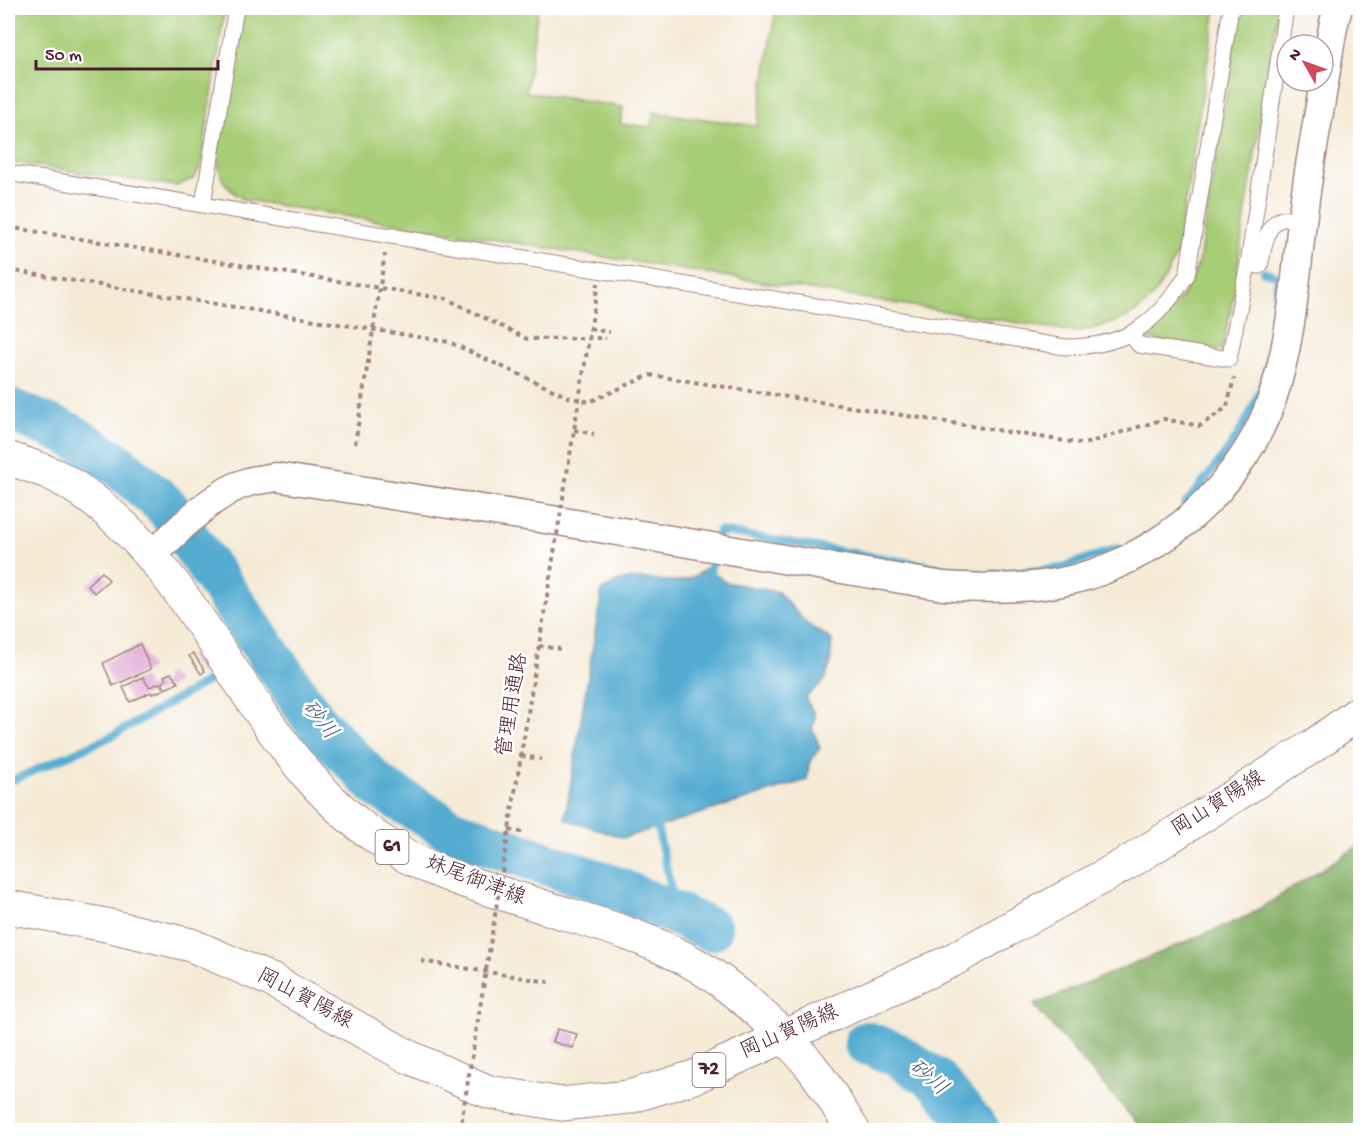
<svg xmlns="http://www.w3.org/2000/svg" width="1368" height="1138" viewBox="0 0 1368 1138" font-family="'Gochi Hand','Klee One',sans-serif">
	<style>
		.green { fill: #a8cd77; stroke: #797651; stroke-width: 1.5 }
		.forest { fill: #86b068; stroke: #68684a; stroke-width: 1.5 }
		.water { fill: #54acd1; stroke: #4f667e; stroke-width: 1.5 }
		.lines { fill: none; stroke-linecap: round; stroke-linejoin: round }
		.stream { stroke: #54acd1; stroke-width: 8 }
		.river { stroke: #54acd1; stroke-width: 44 }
		.building { fill: #e2b1d8 }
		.service-casing { stroke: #a08480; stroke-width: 17 }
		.minor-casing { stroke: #a08480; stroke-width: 31 }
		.primary-casing { stroke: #a08480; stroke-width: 35 }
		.path { stroke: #a08480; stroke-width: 4; stroke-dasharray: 4.5 4.5; stroke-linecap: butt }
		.service { stroke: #fff; stroke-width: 15 }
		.minor { stroke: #fff; stroke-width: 28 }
		.primary { stroke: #fff; stroke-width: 33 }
		.path-bridge { stroke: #a08480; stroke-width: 4; stroke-dasharray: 4.5 4.5; stroke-linecap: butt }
		.labels { text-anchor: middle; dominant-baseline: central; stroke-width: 5; stroke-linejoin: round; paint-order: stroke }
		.shield { fill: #fff; stroke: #80626b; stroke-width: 1.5 }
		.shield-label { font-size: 20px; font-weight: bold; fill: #4a1f2b }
		.street-label { font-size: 21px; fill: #4a1f2b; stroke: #fff }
		.water-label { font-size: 22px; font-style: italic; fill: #4e5e76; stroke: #fff }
	</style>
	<rect width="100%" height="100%" fill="#fff"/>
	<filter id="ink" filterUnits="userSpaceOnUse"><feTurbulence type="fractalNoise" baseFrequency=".0167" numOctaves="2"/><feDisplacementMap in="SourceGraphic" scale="12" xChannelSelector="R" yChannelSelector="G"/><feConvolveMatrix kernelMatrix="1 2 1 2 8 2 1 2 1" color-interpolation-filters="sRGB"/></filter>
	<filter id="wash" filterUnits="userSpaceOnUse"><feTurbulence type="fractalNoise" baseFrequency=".008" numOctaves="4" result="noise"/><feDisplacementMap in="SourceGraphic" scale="24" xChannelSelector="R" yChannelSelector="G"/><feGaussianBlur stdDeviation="1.35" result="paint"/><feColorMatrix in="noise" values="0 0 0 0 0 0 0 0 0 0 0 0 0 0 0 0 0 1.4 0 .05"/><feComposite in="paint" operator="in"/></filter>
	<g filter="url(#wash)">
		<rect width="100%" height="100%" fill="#f5ead5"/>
		<!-- green -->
		<g class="green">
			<path d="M 8,8 L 225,8 L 201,166 L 193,179 L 176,186 L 8,162 Z"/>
			<path d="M 243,8 L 538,8 L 526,92 L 623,107 L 620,124 L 651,127 L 653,112 L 757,126 L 776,8 L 1216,8 L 1177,253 C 1151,310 1138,319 1076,332 L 245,200 C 224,188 219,178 217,154 Z"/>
			<path d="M 1240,8 L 1278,8 L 1237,268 L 1239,271 L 1222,351 L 1142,338 C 1170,314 1187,296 1199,261 Z"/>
		</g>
		<!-- forest -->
		<path class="forest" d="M 1360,845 L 1360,1130 L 1143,1130 L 1034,1005 L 1248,916 Z"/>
		<!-- water -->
		<path class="water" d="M 707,567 L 725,582 L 778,592 L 807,624 L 832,640 L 830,665 L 824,681 L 805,698 C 811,709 819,715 812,728 L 820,748 L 809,763 L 807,780 L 624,838 L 565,819 L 602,590 C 608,588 613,583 619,581 C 649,571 680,595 707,567 Z"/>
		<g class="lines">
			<!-- stream -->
			<g class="stream">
				<path d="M 1185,504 C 1217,466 1251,425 1265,376 C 1274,344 1274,307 1278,275 L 1264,272"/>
				<path d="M 718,536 L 719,531 L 980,574"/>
				<path d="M 992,574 L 1060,568 L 1118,548"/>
				<path d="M 708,578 L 712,562"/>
				<path d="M 256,654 L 264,649"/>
				<path d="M 8,780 L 13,780 L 112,736 L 215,677"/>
				<path d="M 655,818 L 677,914"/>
			</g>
			<!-- river -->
			<g class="river">
				<path d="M 8,409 L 69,434 L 117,464 L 166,506 L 318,725 L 379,787 L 453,831 L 613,887 L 710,929"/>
				<path d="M 866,1043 L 896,1054 L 937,1081 L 978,1130"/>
			</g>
		</g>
		<g id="blocks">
			<!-- building -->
			<g class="building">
				<path d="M 102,572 L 109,580 L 94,593 L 87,585 Z"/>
				<path d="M 140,644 L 151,669 L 113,686 L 103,663 Z"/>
				<path d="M 193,653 L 205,671 L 201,674 L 189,656 Z"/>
				<path d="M 171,673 L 178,683 L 165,689 L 162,682 L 166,680 L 164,676 Z"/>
				<path d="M 143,677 L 149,687 L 160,683 L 163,690 L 152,694 L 151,692 L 130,702 L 123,687 Z"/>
				<path d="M 557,1029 L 577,1034 L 573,1048 L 553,1042 Z"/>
			</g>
		</g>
	</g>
	<g filter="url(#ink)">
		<use href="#blocks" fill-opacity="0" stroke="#a08480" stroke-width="1.5"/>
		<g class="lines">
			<!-- service casing -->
			<g class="service-casing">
				<g id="service">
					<path d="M 8,173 L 1065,347 C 1126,347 1155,325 1187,275 L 1231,8"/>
					<path d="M 203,204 L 236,8"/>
					<path d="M 1248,264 L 1260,266 C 1264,252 1265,223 1282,219 C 1288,218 1297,220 1302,221"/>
					<path d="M 1130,334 L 1139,345 L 1229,359 L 1248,264 L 1286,8"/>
				</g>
			</g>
			<!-- minor casing -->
			<g class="minor-casing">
				<path id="minor" d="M 150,557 C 177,532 212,493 248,482 C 257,479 267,479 276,477 L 552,520 L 943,586 C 1030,592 1094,587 1168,535 C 1218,500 1261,443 1277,383 C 1292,331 1296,276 1302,222 C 1307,177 1316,132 1323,88 C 1328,61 1330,33 1338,8"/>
			</g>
			<!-- primary casing -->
			<g class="primary-casing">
				<g id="primary">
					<path d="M 8,458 C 24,464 44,469 60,478 C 205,561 243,749 380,840 C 426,872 482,887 535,904 C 583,920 637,933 682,957 C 727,980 777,1026 810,1065 C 826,1085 839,1109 853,1130"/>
					<path d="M 8,907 L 106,925 L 191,945 L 271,980 L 409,1057 L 489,1092 L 561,1104 L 629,1097 L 694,1077 L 951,961 L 1131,861 L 1313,746 L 1360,712"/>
				</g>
			</g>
			<!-- path -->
			<g class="path">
				<path d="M 8,227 L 447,299 L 527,339 L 606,338"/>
				<path d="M 8,270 L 449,342 L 568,397 L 589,402 L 650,375 L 1084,444 L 1164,419 L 1200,426 L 1227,407 L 1234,378"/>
				<path d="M 590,329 L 610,332"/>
				<path d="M 574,430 L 594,434"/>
				<path d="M 355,444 L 385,254"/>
				<path d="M 539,646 L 560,649"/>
				<path d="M 521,756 L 541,759"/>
				<path d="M 509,830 L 526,833"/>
				<path d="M 421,961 L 549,982"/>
			</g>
			<!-- service -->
			<use href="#service" class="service"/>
			<!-- minor -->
			<use href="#minor" class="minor"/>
			<!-- primary -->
			<use href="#primary" class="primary"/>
			<!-- path-bridge -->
			<path class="path-bridge" d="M 460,1130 L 598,283"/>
		</g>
	</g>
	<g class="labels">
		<!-- shield labels -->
		<g class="shield">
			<rect x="375.5" y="830" width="33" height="34" rx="4.5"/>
			<rect x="692.5" y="1053" width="33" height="34" rx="4.5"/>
		</g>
		<g class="shield-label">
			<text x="392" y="847">61</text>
			<text x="709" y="1070">72</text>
		</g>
		<!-- street labels -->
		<g class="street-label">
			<text transform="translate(514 705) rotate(-81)">管理用通路</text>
			<text transform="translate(1219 805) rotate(-32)">岡山賀陽線</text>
			<text transform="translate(475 882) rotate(21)">妹尾御津線</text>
			<text transform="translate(304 1000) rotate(28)">岡山賀陽線</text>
			<text transform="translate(790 1033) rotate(-24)">岡山賀陽線</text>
		</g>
		<!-- water labels -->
		<g class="water-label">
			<text transform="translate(318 721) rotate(51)">砂川</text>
			<text transform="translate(927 1079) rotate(40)">砂川</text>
		</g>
	</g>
	<!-- margin -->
	<rect width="1368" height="1138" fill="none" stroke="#fff" stroke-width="30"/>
	<!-- north arrow -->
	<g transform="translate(1305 63) rotate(310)"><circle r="28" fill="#ffffff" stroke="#b7a5aa" stroke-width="1.5"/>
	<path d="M0-4.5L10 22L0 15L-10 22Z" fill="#d1495b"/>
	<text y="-9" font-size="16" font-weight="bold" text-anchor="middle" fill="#4a1f2b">N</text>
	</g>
	<!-- scale -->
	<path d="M36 60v9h182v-9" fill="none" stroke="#4a1f2b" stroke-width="3"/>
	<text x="45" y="60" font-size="18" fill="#4a1f2b" stroke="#ffffff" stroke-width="4.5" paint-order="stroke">50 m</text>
</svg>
